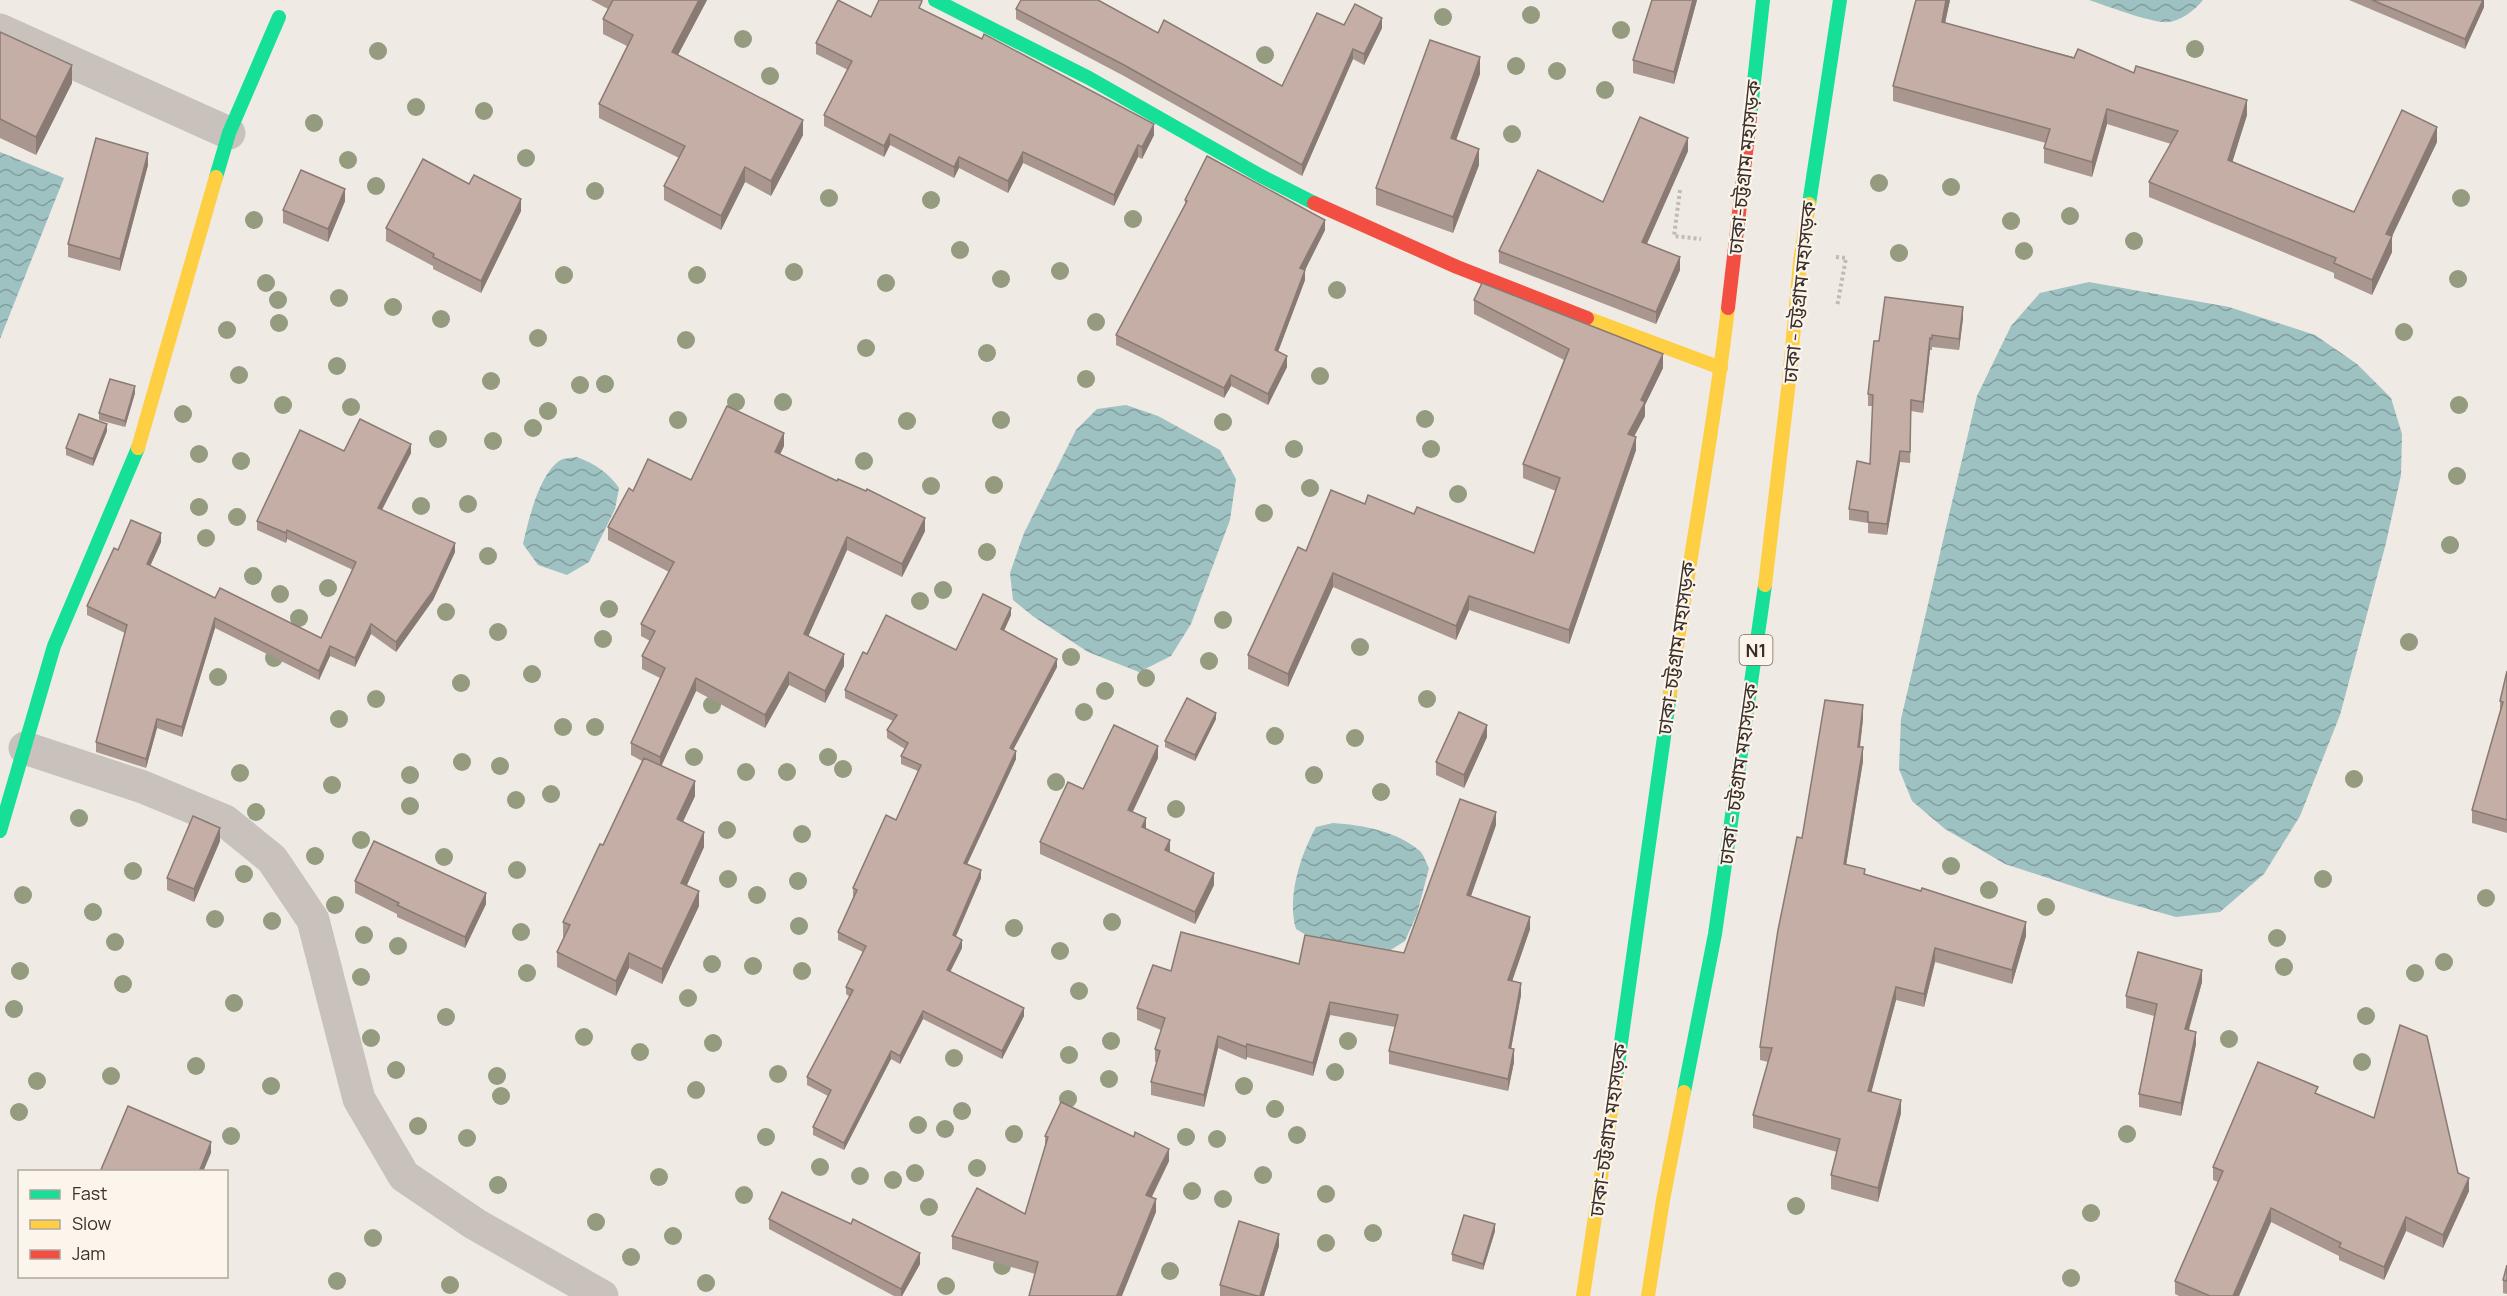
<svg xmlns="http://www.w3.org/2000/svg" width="2507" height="1296" viewBox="0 0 2507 1296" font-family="Manrope,'Noto Sans Bengali',sans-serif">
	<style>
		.water { fill: url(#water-waves) }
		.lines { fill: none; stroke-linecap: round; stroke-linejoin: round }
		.path { stroke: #c2bbb4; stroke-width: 4; stroke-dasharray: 3 3; stroke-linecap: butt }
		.street { stroke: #c9c2bc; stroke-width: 33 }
		.fast { stroke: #16e098; stroke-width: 14 }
		.slow { stroke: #ffcf43; stroke-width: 14 }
		.jam { stroke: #f24e42; stroke-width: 14 }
		.tree { fill: #949b7e }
		.wall { fill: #a9968e }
		.shaded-wall { fill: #897a74 }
		.building { fill: #c4aea5; stroke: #897a74; stroke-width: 1.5 }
		.labels { text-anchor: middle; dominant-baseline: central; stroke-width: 4.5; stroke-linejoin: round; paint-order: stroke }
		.shield { fill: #fbf5ec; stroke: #756a64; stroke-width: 1.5 }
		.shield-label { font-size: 18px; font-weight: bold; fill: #3b2f2a }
		.street-label { font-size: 20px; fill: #3b2f2a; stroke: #fbf5ec }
	</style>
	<defs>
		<pattern id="water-waves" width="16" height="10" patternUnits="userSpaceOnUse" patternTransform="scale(1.5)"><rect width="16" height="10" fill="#9ec1c2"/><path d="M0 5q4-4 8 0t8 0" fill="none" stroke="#829d9e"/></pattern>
	</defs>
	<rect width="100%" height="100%" fill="#efeae4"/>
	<!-- water -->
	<g class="water">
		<path d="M 2089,0 L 2203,0 C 2195,10 2181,21 2168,22 C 2154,24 2104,5 2089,0 Z"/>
		<path d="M 0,152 L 64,178 L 0,339 Z"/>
		<path d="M 2089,282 L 2229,307 L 2315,335 L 2357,364 L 2391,398 L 2402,434 L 2401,475 L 2386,543 L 2340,715 L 2300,816 L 2264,874 L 2220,912 L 2176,917 L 2109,898 L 2005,864 L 1945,829 L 1912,801 L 1899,769 L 1901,719 L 1977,396 L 2011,326 L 2040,293 Z"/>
		<path d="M 1126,405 L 1158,416 L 1220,450 L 1236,479 L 1230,520 L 1191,624 L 1171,656 L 1139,672 L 1088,652 L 1034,617 L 1013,600 L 1010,573 L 1024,533 L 1076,430 L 1097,409 Z"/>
		<path d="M 577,457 C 595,464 608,472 619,488 L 615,509 L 589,562 L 567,575 L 538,565 L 523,544 C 528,522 540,469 563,459 C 567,458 573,458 577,457 Z"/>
		<path d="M 1333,823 C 1362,825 1397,831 1420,851 C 1424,855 1426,863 1429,868 L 1417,914 L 1405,941 L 1389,951 L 1318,942 L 1296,929 C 1287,897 1300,856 1316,827 Z"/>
	</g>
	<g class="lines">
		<!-- path -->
		<g class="path">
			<path d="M 1680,190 L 1674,236 L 1701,239"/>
			<path d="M 1836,257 L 1846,258 L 1837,307"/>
		</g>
		<!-- street -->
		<g class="street">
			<path d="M 0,30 L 229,133"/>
			<path d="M 25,748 L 143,787 L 225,821 L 272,859 L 313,920 L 359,1099 L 404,1176 L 475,1224 L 602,1296"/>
		</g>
		<!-- fast -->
		<g class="fast">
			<path d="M 935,0 L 1089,78 L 1261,176 L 1314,203"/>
			<path d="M 1750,118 L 1763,0"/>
			<path d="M 216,177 L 229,133 L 279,17"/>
			<path d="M 1809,204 L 1840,0"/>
			<path d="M 0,831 L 54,646 L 138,448"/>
			<path d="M 1616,1078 L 1670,694"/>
			<path d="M 1684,1092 L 1715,934 L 1765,585"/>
		</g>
		<!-- slow -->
		<g class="slow">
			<path d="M 1587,318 L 1721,368"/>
			<path d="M 138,448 L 216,177"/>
			<path d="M 1765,585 L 1789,381 L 1800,262 L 1809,204"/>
			<path d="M 1670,694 C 1688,565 1713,437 1728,308"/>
			<path d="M 1583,1296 L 1616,1078"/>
			<path d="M 1648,1296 L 1663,1200 L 1684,1092"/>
		</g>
		<!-- jam -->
		<g class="jam">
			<path d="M 1314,203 L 1457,267 L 1587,318"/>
			<path d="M 1728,308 L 1750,118"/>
		</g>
	</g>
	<!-- trees -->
	<g class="tree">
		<circle cx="1531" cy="15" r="9"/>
		<circle cx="1443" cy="17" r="9"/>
		<circle cx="1621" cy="30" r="9"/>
		<circle cx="743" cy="39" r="9"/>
		<circle cx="2195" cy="49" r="9"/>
		<circle cx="378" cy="51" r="9"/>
		<circle cx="1265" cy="55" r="9"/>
		<circle cx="1516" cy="66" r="9"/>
		<circle cx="1557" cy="71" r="9"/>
		<circle cx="770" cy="76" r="9"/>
		<circle cx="1605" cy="90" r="9"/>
		<circle cx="416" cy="107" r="9"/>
		<circle cx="484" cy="111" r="9"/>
		<circle cx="314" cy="123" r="9"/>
		<circle cx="1512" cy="134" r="9"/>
		<circle cx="526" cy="158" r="9"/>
		<circle cx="348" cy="160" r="9"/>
		<circle cx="1879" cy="183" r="9"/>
		<circle cx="376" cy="186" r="9"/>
		<circle cx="1951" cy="187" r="9"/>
		<circle cx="595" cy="191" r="9"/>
		<circle cx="829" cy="198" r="9"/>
		<circle cx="2461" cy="198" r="9"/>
		<circle cx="931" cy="200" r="9"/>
		<circle cx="2070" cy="216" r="9"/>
		<circle cx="1133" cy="219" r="9"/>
		<circle cx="254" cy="220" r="9"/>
		<circle cx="2011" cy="221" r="9"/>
		<circle cx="2134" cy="241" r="9"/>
		<circle cx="960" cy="250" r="9"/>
		<circle cx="2024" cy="251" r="9"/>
		<circle cx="1899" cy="253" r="9"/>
		<circle cx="1060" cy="271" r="9"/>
		<circle cx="794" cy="272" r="9"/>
		<circle cx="564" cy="275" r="9"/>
		<circle cx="697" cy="275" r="9"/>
		<circle cx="1001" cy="279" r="9"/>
		<circle cx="2458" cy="279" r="9"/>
		<circle cx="266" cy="283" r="9"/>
		<circle cx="886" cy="283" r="9"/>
		<circle cx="1337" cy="290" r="9"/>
		<circle cx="339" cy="298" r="9"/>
		<circle cx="278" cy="300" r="9"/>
		<circle cx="393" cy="307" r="9"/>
		<circle cx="441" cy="319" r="9"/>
		<circle cx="1096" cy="322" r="9"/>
		<circle cx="279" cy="323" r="9"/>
		<circle cx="227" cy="330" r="9"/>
		<circle cx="2404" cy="332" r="9"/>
		<circle cx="538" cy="338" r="9"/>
		<circle cx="686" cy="340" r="9"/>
		<circle cx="866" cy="348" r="9"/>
		<circle cx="987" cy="353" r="9"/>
		<circle cx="337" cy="366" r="9"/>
		<circle cx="239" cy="375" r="9"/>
		<circle cx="1320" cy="376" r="9"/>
		<circle cx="1086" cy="379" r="9"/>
		<circle cx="491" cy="381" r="9"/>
		<circle cx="605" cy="384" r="9"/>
		<circle cx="580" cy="385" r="9"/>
		<circle cx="736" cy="402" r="9"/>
		<circle cx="783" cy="402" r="9"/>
		<circle cx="283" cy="405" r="9"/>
		<circle cx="2459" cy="405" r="9"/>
		<circle cx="351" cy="407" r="9"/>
		<circle cx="548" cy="411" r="9"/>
		<circle cx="183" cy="414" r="9"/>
		<circle cx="1425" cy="419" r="9"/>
		<circle cx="678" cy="420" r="9"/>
		<circle cx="1001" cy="420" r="9"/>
		<circle cx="907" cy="421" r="9"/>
		<circle cx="1223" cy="422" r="9"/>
		<circle cx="533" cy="428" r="9"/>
		<circle cx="438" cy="439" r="9"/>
		<circle cx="493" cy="441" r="9"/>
		<circle cx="1294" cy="449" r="9"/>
		<circle cx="1431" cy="449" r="9"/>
		<circle cx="199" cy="454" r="9"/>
		<circle cx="241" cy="461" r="9"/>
		<circle cx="864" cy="461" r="9"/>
		<circle cx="2457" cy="476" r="9"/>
		<circle cx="994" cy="485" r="9"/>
		<circle cx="931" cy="486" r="9"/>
		<circle cx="1310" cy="488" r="9"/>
		<circle cx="1458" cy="494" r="9"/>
		<circle cx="468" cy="504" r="9"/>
		<circle cx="421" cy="506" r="9"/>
		<circle cx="199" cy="507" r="9"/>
		<circle cx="1264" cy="513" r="9"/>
		<circle cx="237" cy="517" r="9"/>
		<circle cx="206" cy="538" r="9"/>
		<circle cx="2450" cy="545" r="9"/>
		<circle cx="987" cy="552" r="9"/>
		<circle cx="488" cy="556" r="9"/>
		<circle cx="253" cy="576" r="9"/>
		<circle cx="328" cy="588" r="9"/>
		<circle cx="943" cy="590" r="9"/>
		<circle cx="280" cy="594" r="9"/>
		<circle cx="920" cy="601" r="9"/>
		<circle cx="609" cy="609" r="9"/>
		<circle cx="446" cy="612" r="9"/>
		<circle cx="299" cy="618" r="9"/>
		<circle cx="1223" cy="620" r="9"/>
		<circle cx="498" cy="632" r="9"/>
		<circle cx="603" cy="639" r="9"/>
		<circle cx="2409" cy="642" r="9"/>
		<circle cx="1360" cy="647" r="9"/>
		<circle cx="1071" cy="657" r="9"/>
		<circle cx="274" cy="658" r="9"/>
		<circle cx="1209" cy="661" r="9"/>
		<circle cx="532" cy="674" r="9"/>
		<circle cx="218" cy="677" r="9"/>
		<circle cx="1146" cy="678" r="9"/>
		<circle cx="461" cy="683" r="9"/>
		<circle cx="1105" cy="691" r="9"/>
		<circle cx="376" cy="699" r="9"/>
		<circle cx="1427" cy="699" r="9"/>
		<circle cx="712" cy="705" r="9"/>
		<circle cx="1084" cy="712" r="9"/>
		<circle cx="339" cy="719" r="9"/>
		<circle cx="563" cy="727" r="9"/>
		<circle cx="595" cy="727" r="9"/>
		<circle cx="1275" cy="736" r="9"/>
		<circle cx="1355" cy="738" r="9"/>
		<circle cx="694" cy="757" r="9"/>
		<circle cx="828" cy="757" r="9"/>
		<circle cx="462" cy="762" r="9"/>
		<circle cx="500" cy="766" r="9"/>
		<circle cx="843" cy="769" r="9"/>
		<circle cx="746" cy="772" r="9"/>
		<circle cx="787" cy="772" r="9"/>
		<circle cx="240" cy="773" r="9"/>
		<circle cx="410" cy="775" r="9"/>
		<circle cx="1314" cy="775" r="9"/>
		<circle cx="2354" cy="779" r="9"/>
		<circle cx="1056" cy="782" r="9"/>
		<circle cx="332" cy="785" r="9"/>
		<circle cx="1381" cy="792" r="9"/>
		<circle cx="551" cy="794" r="9"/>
		<circle cx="516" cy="800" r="9"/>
		<circle cx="410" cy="806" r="9"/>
		<circle cx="1176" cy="809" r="9"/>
		<circle cx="256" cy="812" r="9"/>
		<circle cx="79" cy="818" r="9"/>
		<circle cx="727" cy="830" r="9"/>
		<circle cx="802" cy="834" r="9"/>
		<circle cx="361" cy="840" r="9"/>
		<circle cx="315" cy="856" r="9"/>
		<circle cx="444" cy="857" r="9"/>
		<circle cx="1951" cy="866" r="9"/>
		<circle cx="517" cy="870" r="9"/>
		<circle cx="133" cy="871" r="9"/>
		<circle cx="244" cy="874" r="9"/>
		<circle cx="728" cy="879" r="9"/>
		<circle cx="2323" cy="879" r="9"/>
		<circle cx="798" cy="881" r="9"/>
		<circle cx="1989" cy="890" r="9"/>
		<circle cx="23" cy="895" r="9"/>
		<circle cx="757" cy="895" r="9"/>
		<circle cx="2486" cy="898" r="9"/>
		<circle cx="335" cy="905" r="9"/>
		<circle cx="2046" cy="907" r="9"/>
		<circle cx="93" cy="912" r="9"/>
		<circle cx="215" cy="919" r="9"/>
		<circle cx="272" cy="921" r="9"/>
		<circle cx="1112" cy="922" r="9"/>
		<circle cx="799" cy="926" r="9"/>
		<circle cx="1014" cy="928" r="9"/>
		<circle cx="521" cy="932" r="9"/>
		<circle cx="364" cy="935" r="9"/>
		<circle cx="2277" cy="938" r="9"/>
		<circle cx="115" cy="942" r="9"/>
		<circle cx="398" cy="946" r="9"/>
		<circle cx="1060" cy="951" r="9"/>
		<circle cx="2444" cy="962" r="9"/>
		<circle cx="712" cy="964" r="9"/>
		<circle cx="753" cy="966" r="9"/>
		<circle cx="2284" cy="967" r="9"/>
		<circle cx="20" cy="971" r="9"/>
		<circle cx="802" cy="971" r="9"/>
		<circle cx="527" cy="973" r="9"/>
		<circle cx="2415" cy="973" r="9"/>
		<circle cx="361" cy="977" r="9"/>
		<circle cx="123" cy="984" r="9"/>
		<circle cx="1079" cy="991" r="9"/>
		<circle cx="688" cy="998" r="9"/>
		<circle cx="234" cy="1003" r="9"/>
		<circle cx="14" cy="1009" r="9"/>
		<circle cx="2366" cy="1016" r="9"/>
		<circle cx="446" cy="1017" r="9"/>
		<circle cx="584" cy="1037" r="9"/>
		<circle cx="371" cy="1038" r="9"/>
		<circle cx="2229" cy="1039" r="9"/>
		<circle cx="1111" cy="1041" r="9"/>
		<circle cx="1348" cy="1041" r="9"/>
		<circle cx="713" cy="1043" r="9"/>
		<circle cx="640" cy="1052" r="9"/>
		<circle cx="1069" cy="1055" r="9"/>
		<circle cx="954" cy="1058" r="9"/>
		<circle cx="2362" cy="1062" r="9"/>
		<circle cx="196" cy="1066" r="9"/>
		<circle cx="396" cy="1070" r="9"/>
		<circle cx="1335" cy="1072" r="9"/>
		<circle cx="778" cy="1074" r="9"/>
		<circle cx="111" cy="1076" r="9"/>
		<circle cx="497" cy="1076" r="9"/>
		<circle cx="1109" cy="1079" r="9"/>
		<circle cx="37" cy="1081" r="9"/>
		<circle cx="271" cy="1086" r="9"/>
		<circle cx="1244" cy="1086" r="9"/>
		<circle cx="696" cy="1090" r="9"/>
		<circle cx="501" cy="1096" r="9"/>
		<circle cx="1068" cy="1099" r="9"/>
		<circle cx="1275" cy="1109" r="9"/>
		<circle cx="962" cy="1111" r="9"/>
		<circle cx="19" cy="1112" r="9"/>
		<circle cx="918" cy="1125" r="9"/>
		<circle cx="418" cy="1126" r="9"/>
		<circle cx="945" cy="1129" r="9"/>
		<circle cx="1014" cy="1134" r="9"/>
		<circle cx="2127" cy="1134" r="9"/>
		<circle cx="1297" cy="1135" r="9"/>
		<circle cx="231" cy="1136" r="9"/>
		<circle cx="766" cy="1137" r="9"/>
		<circle cx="1186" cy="1137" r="9"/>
		<circle cx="467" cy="1138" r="9"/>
		<circle cx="1217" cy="1139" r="9"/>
		<circle cx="820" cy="1167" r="9"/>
		<circle cx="977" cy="1168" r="9"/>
		<circle cx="915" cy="1173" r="9"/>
		<circle cx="1263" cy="1175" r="9"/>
		<circle cx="860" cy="1176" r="9"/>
		<circle cx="659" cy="1177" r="9"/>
		<circle cx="893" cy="1180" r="9"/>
		<circle cx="498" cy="1185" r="9"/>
		<circle cx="1192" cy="1191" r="9"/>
		<circle cx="1326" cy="1194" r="9"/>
		<circle cx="744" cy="1195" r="9"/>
		<circle cx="1223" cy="1199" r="9"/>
		<circle cx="1796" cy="1206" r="9"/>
		<circle cx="929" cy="1207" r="9"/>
		<circle cx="2091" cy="1213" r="9"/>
		<circle cx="596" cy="1222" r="9"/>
		<circle cx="1373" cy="1233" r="9"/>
		<circle cx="673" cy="1236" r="9"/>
		<circle cx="373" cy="1238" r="9"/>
		<circle cx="1326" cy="1243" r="9"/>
		<circle cx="631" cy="1257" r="9"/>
		<circle cx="1002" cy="1266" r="9"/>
		<circle cx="1170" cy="1271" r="9"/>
		<circle cx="2071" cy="1278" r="9"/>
		<circle cx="337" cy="1281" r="9"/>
		<circle cx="706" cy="1283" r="9"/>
		<circle cx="450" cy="1285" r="9"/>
		<circle cx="946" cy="1286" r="9"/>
	</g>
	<!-- wall -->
	<g class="wall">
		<path d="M 591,0 L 707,0 L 678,55 L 803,135 L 771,196 L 745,182 L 721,230 L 664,200 L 664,186 L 679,158 L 599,118 L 599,104 L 627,46 L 603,34 L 603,19 L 608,9 Z"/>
		<path d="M 1652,0 L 1697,0 L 1674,84 L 1633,73 L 1633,60 Z"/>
		<path d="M 1950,0 L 1945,23 L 2134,73 L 2247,115 L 2232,162 L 2354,212 L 2437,142 L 2392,236 L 2392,252 L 2372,295 L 2334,278 L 2334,273 L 2149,197 L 2149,182 L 2171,144 L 2107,124 L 2092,177 L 2044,163 L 2044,148 L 2046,143 L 1893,101 L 1893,86 Z"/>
		<path d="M 2349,0 L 2484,0 L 2484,7 L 2465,49 Z"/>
		<path d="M 922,9 L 1154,135 L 1142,159 L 1138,157 L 1114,206 L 1023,163 L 1008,193 L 959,168 L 954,178 L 890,145 L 884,157 L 824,126 L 824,115 L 848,70 L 816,54 L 816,43 L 871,17 Z"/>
		<path d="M 1016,9 L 1158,33 L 1282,86 L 1344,25 L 1382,28 L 1364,65 L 1353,59 L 1302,176 L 1124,76 L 1016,19 Z"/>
		<path d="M 0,32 L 72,83 L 36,155 L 0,138 Z"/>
		<path d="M 1480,74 L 1456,140 L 1479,165 L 1453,233 L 1376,205 L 1376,188 Z"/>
		<path d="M 1688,151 L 1647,244 L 1680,270 L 1656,324 L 1499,263 L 1499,251 L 1603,202 Z"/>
		<path d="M 148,165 L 120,271 L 68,257 L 68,244 Z"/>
		<path d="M 1185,200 L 1325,230 L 1305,270 L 1305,280 L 1278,351 L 1287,367 L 1268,405 L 1231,386 L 1224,398 L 1116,345 L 1116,335 L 1185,205 Z"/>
		<path d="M 345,201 L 328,242 L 283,223 L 283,210 Z"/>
		<path d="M 521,211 L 481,293 L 433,269 L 433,266 L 386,241 L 386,228 Z"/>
		<path d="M 1474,300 L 1663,368 L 1645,405 L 1645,416 L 1634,436 L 1636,450 L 1569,644 L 1469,610 L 1456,640 L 1333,587 L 1288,687 L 1248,669 L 1248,655 L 1306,551 L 1365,504 L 1414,514 L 1534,553 L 1556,491 L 1523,478 L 1523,464 L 1564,360 L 1474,314 Z"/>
		<path d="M 1963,318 L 1959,350 L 1932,347 L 1932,350 L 1930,350 L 1923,413 L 1911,411 L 1910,463 L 1900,462 L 1887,535 L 1868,533 L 1868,523 L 1849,520 L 1849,509 L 1870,464 L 1873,406 L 1868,406 L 1868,394 L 1879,341 Z"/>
		<path d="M 135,393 L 125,427 L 99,420 L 99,413 Z"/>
		<path d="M 107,431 L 93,466 L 66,455 L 66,448 Z"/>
		<path d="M 784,446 L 780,454 L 925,531 L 902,577 L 847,550 L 808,636 L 844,666 L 825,703 L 789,685 L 765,728 L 696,691 L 661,766 L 695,796 L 683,822 L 704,847 L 687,885 L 699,906 L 662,984 L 629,968 L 616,996 L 557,967 L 557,952 L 564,937 L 563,937 L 563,922 L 603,845 L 642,761 L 631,755 L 631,743 L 660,678 L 642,669 L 642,656 L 650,641 L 641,636 L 641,624 L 669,572 L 608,540 L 608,527 L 691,480 Z"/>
		<path d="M 344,451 L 411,453 L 382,510 L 455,552 L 433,600 L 396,652 L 371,634 L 355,667 L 330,656 L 319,680 L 215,628 L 182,737 L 157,728 L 146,768 L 96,752 L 96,742 L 125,633 L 87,615 L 87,606 L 118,550 L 161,542 L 150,566 L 215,598 L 321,638 L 353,570 L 287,539 L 286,543 L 257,530 L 257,521 Z"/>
		<path d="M 1011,615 L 1004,631 L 1057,667 L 1013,750 L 1016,759 L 967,864 L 981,878 L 956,936 L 962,948 L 950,972 L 1024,1016 L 1002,1059 L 923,1019 L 900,1064 L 891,1059 L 844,1150 L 813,1135 L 813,1127 L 828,1096 L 807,1085 L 807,1077 L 850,997 L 846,994 L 846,987 L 863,952 L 838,940 L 838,932 L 854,897 L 853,896 L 853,888 L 896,820 L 918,771 L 901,764 L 901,756 L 905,749 L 887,738 L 887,730 L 893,721 L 845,698 L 845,690 L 956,650 Z"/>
		<path d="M 2507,671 L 2507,833 L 2472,823 L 2472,810 L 2500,711 L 2500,701 Z"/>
		<path d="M 1216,719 L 1195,761 L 1165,747 L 1165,741 Z"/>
		<path d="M 1863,719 L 1860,747 L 1863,761 L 1846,865 L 1865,874 L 2026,936 L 2012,984 L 1935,962 L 1924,1007 L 1896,1000 L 1871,1092 L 1901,1113 L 1878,1202 L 1831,1189 L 1831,1175 L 1837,1152 L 1753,1128 L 1753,1115 L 1768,1062 L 1760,1060 L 1760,1047 L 1802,838 Z"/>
		<path d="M 1487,737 L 1464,788 L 1436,775 L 1436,762 Z"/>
		<path d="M 1158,758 L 1132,812 L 1146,828 L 1170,852 L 1214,885 L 1195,924 L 1040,854 L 1040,842 L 1083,789 Z"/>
		<path d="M 1496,825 L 1471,896 L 1530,929 L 1512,981 L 1521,995 L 1511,1048 L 1514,1062 L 1508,1091 L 1389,1064 L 1389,1051 L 1395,1027 L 1330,1015 L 1313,1076 L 1247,1057 L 1246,1060 L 1218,1048 L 1204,1107 L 1151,1095 L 1151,1082 L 1157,1062 L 1155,1062 L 1155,1049 L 1161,1030 L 1137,1020 L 1137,1008 L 1171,971 L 1299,964 L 1404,953 Z"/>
		<path d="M 220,841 L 194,902 L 167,890 L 167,878 Z"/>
		<path d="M 355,881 L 486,904 L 465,948 L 397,917 L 397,914 L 355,893 Z"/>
		<path d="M 2202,982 L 2189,1030 L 2196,1044 L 2181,1116 L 2139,1107 L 2139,1094 L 2154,1016 L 2126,1008 L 2126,996 Z"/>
		<path d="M 2318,1094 L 2458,1173 L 2469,1191 L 2443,1248 L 2406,1231 L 2384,1280 L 2339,1260 L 2339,1256 L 2271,1222 L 2239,1296 L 2179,1296 L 2175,1294 L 2175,1281 L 2218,1182 L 2213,1180 L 2213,1167 Z"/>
		<path d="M 1045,1136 L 1169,1161 L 1152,1197 L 1156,1212 L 1035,1274 L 952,1249 L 952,1236 L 1025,1214 L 1045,1149 Z"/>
		<path d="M 769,1219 L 920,1264 L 902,1296 L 894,1296 L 769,1229 Z"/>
		<path d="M 1495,1231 L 1483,1270 L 1452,1261 L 1452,1254 Z"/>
		<path d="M 1279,1246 L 1264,1296 L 1220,1296 L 1220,1285 Z"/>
		<path d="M 2507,1265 L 2507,1294 L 2503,1293 L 2503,1280 Z"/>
	</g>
	<!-- shaded-wall -->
	<g class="shaded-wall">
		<path d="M 699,0 L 707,0 L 672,66 L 672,52 Z"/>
		<path d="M 1693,0 L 1697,0 L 1674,84 L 1674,72 Z"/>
		<path d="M 1946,0 L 1950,0 L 1942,37 L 1942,22 Z"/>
		<path d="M 2483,0 L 2484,0 L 2484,7 L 2465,49 L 2465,39 Z"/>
		<path d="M 1382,18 L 1382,28 L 1364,65 L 1364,54 Z"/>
		<path d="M 1353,49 L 1353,59 L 1302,176 L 1302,165 Z"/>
		<path d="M 1480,57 L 1480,74 L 1451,154 L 1451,138 Z"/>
		<path d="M 72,65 L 72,83 L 36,155 L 36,137 Z"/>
		<path d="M 2247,100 L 2247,115 L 2228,176 L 2228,160 Z"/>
		<path d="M 2107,109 L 2107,124 L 2092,177 L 2092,162 Z"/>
		<path d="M 803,120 L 803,135 L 771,196 L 771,181 Z"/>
		<path d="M 1154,124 L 1154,135 L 1142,159 L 1142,147 Z"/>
		<path d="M 2437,127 L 2437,142 L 2386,249 L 2386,234 Z"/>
		<path d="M 890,134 L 890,145 L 884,157 L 884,146 Z"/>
		<path d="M 1688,138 L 1688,151 L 1642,254 L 1642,242 Z"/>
		<path d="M 1138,145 L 1138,157 L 1114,206 L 1114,195 Z"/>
		<path d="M 1479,149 L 1479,165 L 1453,233 L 1453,217 Z"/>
		<path d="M 1023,152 L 1023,163 L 1008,193 L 1008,181 Z"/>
		<path d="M 148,153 L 148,165 L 120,271 L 120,259 Z"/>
		<path d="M 959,157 L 959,168 L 954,178 L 954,167 Z"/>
		<path d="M 745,167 L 745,182 L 721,230 L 721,216 Z"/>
		<path d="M 345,189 L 345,201 L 328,242 L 328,229 Z"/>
		<path d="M 521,199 L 521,211 L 481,293 L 481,281 Z"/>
		<path d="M 1325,220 L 1325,230 L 1305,270 L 1305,280 L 1275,360 L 1275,350 L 1300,268 Z"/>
		<path d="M 2392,236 L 2392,252 L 2372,295 L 2372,280 Z"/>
		<path d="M 1680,257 L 1680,270 L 1656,324 L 1656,312 Z"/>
		<path d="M 1963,307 L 1963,318 L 1959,350 L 1959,339 Z"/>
		<path d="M 1930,338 L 1930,350 L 1923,413 L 1923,402 Z"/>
		<path d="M 1663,354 L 1663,368 L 1645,405 L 1645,416 L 1628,448 L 1628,434 L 1641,400 Z"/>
		<path d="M 1287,356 L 1287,367 L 1268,405 L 1268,394 Z"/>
		<path d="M 1231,375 L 1231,386 L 1224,398 L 1224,388 Z"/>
		<path d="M 135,386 L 135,393 L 125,427 L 125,421 Z"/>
		<path d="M 107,424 L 107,431 L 93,466 L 93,459 Z"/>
		<path d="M 784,433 L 784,446 L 775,465 L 775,452 Z"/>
		<path d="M 1636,437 L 1636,450 L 1569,644 L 1569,630 Z"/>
		<path d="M 411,444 L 411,453 L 378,517 L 378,508 Z"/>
		<path d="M 1900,451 L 1900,462 L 1887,535 L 1887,524 Z"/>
		<path d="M 925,518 L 925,531 L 902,577 L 902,564 Z"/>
		<path d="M 287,530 L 287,539 L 286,543 L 286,533 Z"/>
		<path d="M 161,533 L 161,542 L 147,573 L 147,564 Z"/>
		<path d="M 847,537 L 847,550 L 804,646 L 804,634 Z"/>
		<path d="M 455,543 L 455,552 L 433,600 L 396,652 L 396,642 Z"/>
		<path d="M 1333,573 L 1333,587 L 1288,687 L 1288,674 Z"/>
		<path d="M 1469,596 L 1469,610 L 1456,640 L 1456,626 Z"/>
		<path d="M 1011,608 L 1011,615 L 1001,637 L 1001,629 Z"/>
		<path d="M 215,618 L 215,628 L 182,737 L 182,727 Z"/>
		<path d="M 371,624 L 371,634 L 355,667 L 355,658 Z"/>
		<path d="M 330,646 L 330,656 L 319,680 L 319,671 Z"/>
		<path d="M 844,654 L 844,666 L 825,703 L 825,691 Z"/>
		<path d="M 1057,659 L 1057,667 L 1010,756 L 1010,748 Z"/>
		<path d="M 789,672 L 789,685 L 765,728 L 765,715 Z"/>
		<path d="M 696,678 L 696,691 L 660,769 L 660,757 Z"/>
		<path d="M 1863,705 L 1863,719 L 1858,760 L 1858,747 Z"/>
		<path d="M 1216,713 L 1216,719 L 1195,761 L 1195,755 Z"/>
		<path d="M 157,719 L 157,728 L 146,768 L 146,759 Z"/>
		<path d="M 1487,725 L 1487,737 L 1464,788 L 1464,775 Z"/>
		<path d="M 1158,746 L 1158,758 L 1128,822 L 1128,810 Z"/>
		<path d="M 1863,747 L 1863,761 L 1844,878 L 1844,864 Z"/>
		<path d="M 1016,751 L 1016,759 L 964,871 L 964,863 Z"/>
		<path d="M 695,781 L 695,796 L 677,834 L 677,819 Z"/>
		<path d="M 1496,812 L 1496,825 L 1467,907 L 1467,895 Z"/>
		<path d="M 1146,818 L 1146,830 L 1142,827 Z"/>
		<path d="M 220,828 L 220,841 L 194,902 L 194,889 Z"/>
		<path d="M 704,832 L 704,847 L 681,898 L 681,883 Z"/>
		<path d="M 1170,840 L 1170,852 L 1165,862 L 1165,850 Z"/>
		<path d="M 981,870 L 981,878 L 953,943 L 953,935 Z"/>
		<path d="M 1214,873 L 1214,885 L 1195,924 L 1195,912 Z"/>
		<path d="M 699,891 L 699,906 L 662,984 L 662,969 Z"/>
		<path d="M 486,893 L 486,904 L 465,948 L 465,937 Z"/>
		<path d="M 1530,917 L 1530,929 L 1508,993 L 1508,980 Z"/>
		<path d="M 2026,922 L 2026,936 L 2012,984 L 2012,970 Z"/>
		<path d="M 962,940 L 962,948 L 947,978 L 947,970 Z"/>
		<path d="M 1935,948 L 1935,962 L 1924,1007 L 1924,994 Z"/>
		<path d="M 629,953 L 629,968 L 616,996 L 616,981 Z"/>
		<path d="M 2202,970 L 2202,982 L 2185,1042 L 2185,1029 Z"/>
		<path d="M 1521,983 L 1521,995 L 1509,1060 L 1509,1048 Z"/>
		<path d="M 1896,987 L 1896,1000 L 1868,1105 L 1868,1091 Z"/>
		<path d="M 1330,1002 L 1330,1015 L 1313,1076 L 1313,1063 Z"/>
		<path d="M 1024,1008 L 1024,1016 L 1002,1059 L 1002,1051 Z"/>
		<path d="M 923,1011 L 923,1019 L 900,1064 L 900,1056 Z"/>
		<path d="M 2196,1032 L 2196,1044 L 2181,1116 L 2181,1103 Z"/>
		<path d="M 1218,1036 L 1218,1048 L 1204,1107 L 1204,1095 Z"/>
		<path d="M 1247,1044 L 1247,1057 L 1246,1060 L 1246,1047 Z"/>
		<path d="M 1514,1049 L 1514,1062 L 1508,1091 L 1508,1079 Z"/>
		<path d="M 891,1051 L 891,1059 L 844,1150 L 844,1143 Z"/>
		<path d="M 1901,1100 L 1901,1113 L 1878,1202 L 1878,1188 Z"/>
		<path d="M 211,1142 L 211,1153 L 203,1172 L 199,1172 Z"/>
		<path d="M 1169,1149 L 1169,1161 L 1146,1208 L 1146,1195 Z"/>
		<path d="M 2469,1178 L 2469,1191 L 2443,1248 L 2443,1235 Z"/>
		<path d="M 1156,1199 L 1156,1212 L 1122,1296 L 1117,1296 Z"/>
		<path d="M 2271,1208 L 2271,1222 L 2239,1296 L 2233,1296 Z"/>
		<path d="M 2406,1217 L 2406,1231 L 2384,1280 L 2384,1267 Z"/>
		<path d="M 1495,1224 L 1495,1231 L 1483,1270 L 1483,1264 Z"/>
		<path d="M 1279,1234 L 1279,1246 L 1264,1296 L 1260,1296 Z"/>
		<path d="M 920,1253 L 920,1264 L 902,1296 L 901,1296 L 901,1289 Z"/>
	</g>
	<!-- building -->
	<g class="building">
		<path d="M 613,0 L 699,0 L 672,52 L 803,120 L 771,181 L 745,167 L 721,216 L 664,186 L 685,146 L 599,104 L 633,35 L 603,19 Z"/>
		<path d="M 838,0 L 871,17 L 879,0 L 921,0 L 922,1 L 919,8 L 982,39 L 984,34 L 1154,124 L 1142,147 L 1138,145 L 1114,195 L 1023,152 L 1008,181 L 959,157 L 954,167 L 890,134 L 884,146 L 824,115 L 852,61 L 816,43 Z"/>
		<path d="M 1021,0 L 1098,0 L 1158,33 L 1164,20 L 1282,86 L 1317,13 L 1344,25 L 1355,4 L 1382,18 L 1364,54 L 1353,49 L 1302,165 L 1124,65 L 1016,9 Z"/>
		<path d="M 1652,0 L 1693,0 L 1674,72 L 1633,60 Z"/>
		<path d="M 1916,0 L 1946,0 L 1942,22 L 2074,58 L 2078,49 L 2134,73 L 2136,66 L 2247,100 L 2228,160 L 2354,212 L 2402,110 L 2437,127 L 2386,234 L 2392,236 L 2372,280 L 2334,263 L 2336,258 L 2149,182 L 2178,131 L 2107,109 L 2092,162 L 2044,148 L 2050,129 L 1893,86 Z"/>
		<path d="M 2372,0 L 2483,0 L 2465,39 Z"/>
		<path d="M 0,32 L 72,65 L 36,137 L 0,119 Z"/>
		<path d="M 1430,40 L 1480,57 L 1451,138 L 1479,149 L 1453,217 L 1376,188 Z"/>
		<path d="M 1640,117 L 1688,138 L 1642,242 L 1680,257 L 1656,312 L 1499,251 L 1538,170 L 1603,202 Z"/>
		<path d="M 96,138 L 148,153 L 120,259 L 68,244 Z"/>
		<path d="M 1207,156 L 1325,220 L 1300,268 L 1305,270 L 1275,350 L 1287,356 L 1268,394 L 1231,375 L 1224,388 L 1116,335 L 1187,201 L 1185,200 Z"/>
		<path d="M 423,159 L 469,184 L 474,175 L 521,199 L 481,281 L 433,257 L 434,254 L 386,228 Z"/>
		<path d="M 301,170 L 345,189 L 328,229 L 283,210 Z"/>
		<path d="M 1482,283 L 1663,354 L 1641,400 L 1645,402 L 1628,434 L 1636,437 L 1569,630 L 1469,596 L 1456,626 L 1333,573 L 1288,674 L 1248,655 L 1298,547 L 1306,551 L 1331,490 L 1365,504 L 1368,495 L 1414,514 L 1417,507 L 1534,553 L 1560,478 L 1523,464 L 1569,349 L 1474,300 Z"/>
		<path d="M 1885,297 L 1963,307 L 1959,339 L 1932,335 L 1932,339 L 1930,338 L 1923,402 L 1911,400 L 1910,452 L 1900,451 L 1887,524 L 1868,522 L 1868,512 L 1849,509 L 1857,461 L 1870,464 L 1873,395 L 1868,394 L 1874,341 L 1879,341 Z"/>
		<path d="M 110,379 L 135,386 L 125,421 L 99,413 Z"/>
		<path d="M 727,406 L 784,433 L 775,452 L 837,481 L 838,479 L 866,491 L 867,489 L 925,518 L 902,564 L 847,537 L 804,634 L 844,654 L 825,691 L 789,672 L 765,715 L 696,678 L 660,757 L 631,743 L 665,668 L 642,656 L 655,631 L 641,624 L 674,562 L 608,527 L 629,488 L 633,491 L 648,459 L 691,480 Z"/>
		<path d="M 79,414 L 107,424 L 93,459 L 66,448 Z"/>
		<path d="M 360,419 L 411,444 L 378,508 L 455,543 L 433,591 L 396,642 L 371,624 L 355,658 L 330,646 L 319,671 L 215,618 L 182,727 L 157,719 L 146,759 L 96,742 L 127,625 L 87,606 L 114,548 L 118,550 L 131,520 L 161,533 L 147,564 L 215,598 L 220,588 L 321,638 L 356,562 L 287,530 L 286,533 L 257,521 L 300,430 L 344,451 Z"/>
		<path d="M 983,594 L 1011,608 L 1001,629 L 1057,659 L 1010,748 L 1016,751 L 964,863 L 981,870 L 953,935 L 962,940 L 947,970 L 1024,1008 L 1002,1051 L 923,1011 L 900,1056 L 891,1051 L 844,1143 L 813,1127 L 831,1090 L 807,1077 L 853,990 L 846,987 L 866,946 L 838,932 L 857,890 L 853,888 L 886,815 L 896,820 L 921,765 L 901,756 L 908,743 L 887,730 L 897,715 L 845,690 L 863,652 L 867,654 L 886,615 L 956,650 Z"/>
		<path d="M 2507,671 L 2507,820 L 2472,810 L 2503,702 L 2500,701 Z"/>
		<path d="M 1187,698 L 1216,713 L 1195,755 L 1165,741 Z"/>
		<path d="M 1825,700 L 1863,705 L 1858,747 L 1863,747 L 1844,864 L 1865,869 L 1864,874 L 1921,891 L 1922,888 L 2026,922 L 2012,970 L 1935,948 L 1924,994 L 1896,987 L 1868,1091 L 1901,1100 L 1878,1188 L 1831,1175 L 1840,1139 L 1753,1115 L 1772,1048 L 1760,1047 L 1778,930 L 1797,837 L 1802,838 Z"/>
		<path d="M 1459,712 L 1487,725 L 1464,775 L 1436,762 Z"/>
		<path d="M 1114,725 L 1158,746 L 1128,810 L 1146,818 L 1142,827 L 1170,840 L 1165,850 L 1214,873 L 1195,912 L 1040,842 L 1068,782 L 1083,789 Z"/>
		<path d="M 644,758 L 695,781 L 677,819 L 704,832 L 681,883 L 699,891 L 662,969 L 629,953 L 616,981 L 557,952 L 570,925 L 563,922 L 600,844 L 603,845 Z"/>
		<path d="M 1460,799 L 1496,812 L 1467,895 L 1530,917 L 1508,980 L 1521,983 L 1509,1048 L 1514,1049 L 1508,1079 L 1389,1051 L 1398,1015 L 1330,1002 L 1313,1063 L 1247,1044 L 1246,1047 L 1218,1036 L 1204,1095 L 1151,1082 L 1160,1051 L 1155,1049 L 1165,1018 L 1137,1008 L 1153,965 L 1171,971 L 1181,932 L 1299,964 L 1305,935 L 1404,953 Z"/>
		<path d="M 193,816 L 220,828 L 194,889 L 167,878 Z"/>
		<path d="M 374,841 L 486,893 L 465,937 L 397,905 L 399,903 L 355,881 Z"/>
		<path d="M 2138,952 L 2202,970 L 2185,1029 L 2196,1032 L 2181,1103 L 2139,1094 L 2157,1004 L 2126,996 Z"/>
		<path d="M 2400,1025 L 2427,1036 L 2458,1173 L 2469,1178 L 2443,1235 L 2406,1217 L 2384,1267 L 2339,1247 L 2341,1243 L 2271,1208 L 2233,1296 L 2210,1296 L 2175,1281 L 2223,1171 L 2213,1167 L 2258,1062 L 2318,1087 L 2315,1093 L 2374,1118 Z"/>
		<path d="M 1061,1102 L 1134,1137 L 1135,1132 L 1169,1149 L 1146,1195 L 1156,1199 L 1117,1295 L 1120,1296 L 1029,1296 L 1038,1262 L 952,1236 L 977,1188 L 1025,1214 L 1048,1137 L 1045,1136 Z"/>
		<path d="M 128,1106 L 211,1142 L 199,1172 L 100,1172 Z"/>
		<path d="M 782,1192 L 851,1224 L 853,1219 L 920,1253 L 901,1289 L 769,1219 Z"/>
		<path d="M 1464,1215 L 1495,1224 L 1483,1264 L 1452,1254 Z"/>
		<path d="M 1239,1221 L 1279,1234 L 1260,1296 L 1257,1296 L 1220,1285 Z"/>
		<path d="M 2507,1265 L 2507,1281 L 2503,1280 Z"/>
	</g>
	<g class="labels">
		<!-- shield labels -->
		<rect class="shield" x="1739.5" y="635" width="33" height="30" rx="4.5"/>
		<g class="shield-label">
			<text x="1756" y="650">N1</text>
		</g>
		<!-- street labels -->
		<g class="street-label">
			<text transform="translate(1744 167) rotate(-84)">ঢাকা-চট্টগ্রাম মহাসড়ক</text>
			<text transform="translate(1799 292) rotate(-84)">ঢাকা - চট্টগ্রাম মহাসড়ক</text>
			<text transform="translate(1676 648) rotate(-82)">ঢাকা-চট্টগ্রাম মহাসড়ক</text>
			<text transform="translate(1738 774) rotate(-82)">ঢাকা - চট্টগ্রাম মহাসড়ক</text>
			<text transform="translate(1608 1130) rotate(-82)">ঢাকা-চট্টগ্রাম মহাসড়ক</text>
		</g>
	</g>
	<!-- legend -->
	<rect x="18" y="1170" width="210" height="108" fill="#fbf5ec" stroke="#aea69e" stroke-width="1.5"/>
	<rect x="30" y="1190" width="30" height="9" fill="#16e098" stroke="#aea69e" stroke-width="1.5"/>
	<text x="72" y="1200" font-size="18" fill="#3b2f2a">Fast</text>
	<rect x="30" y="1220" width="30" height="9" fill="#ffcf43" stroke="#aea69e" stroke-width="1.5"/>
	<text x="72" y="1230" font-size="18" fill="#3b2f2a">Slow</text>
	<rect x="30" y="1250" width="30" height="9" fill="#f24e42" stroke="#aea69e" stroke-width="1.5"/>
	<text x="72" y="1260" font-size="18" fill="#3b2f2a">Jam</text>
</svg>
